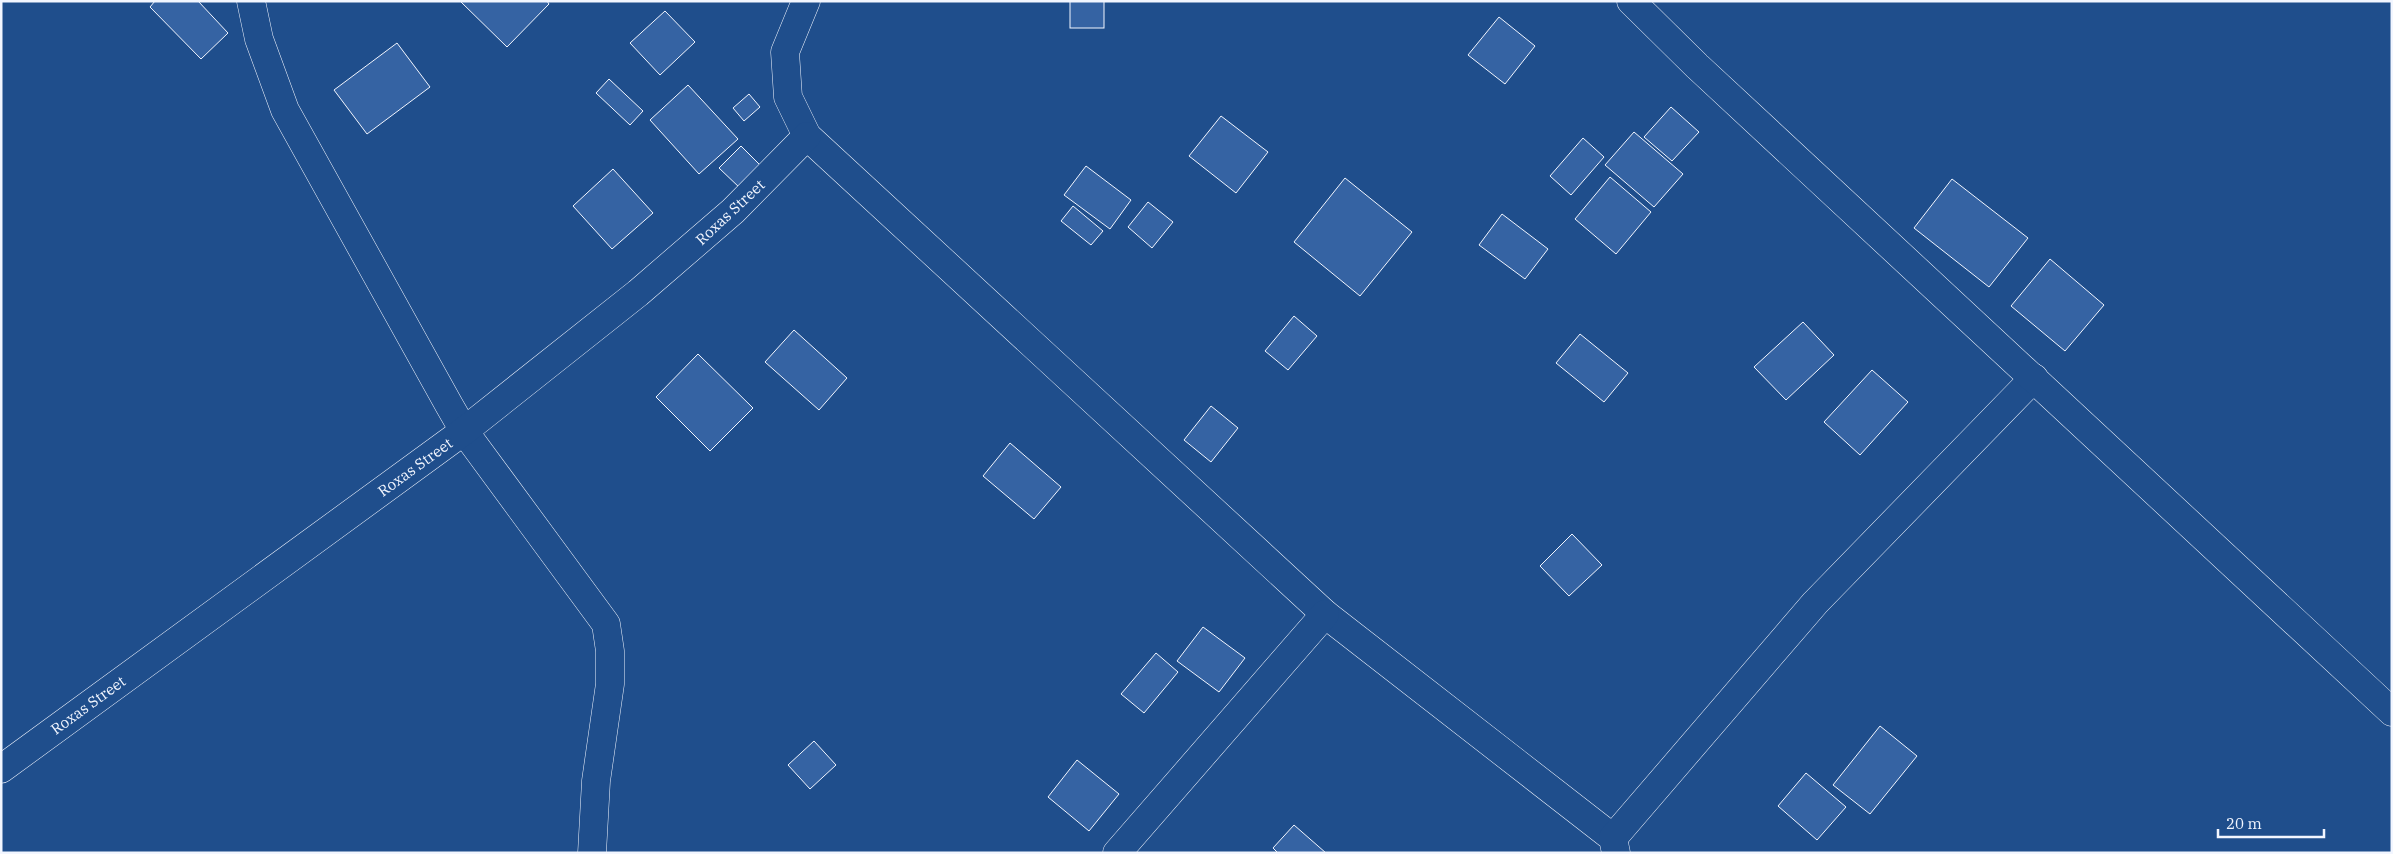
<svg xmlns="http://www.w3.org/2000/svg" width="2393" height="854" viewBox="0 0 2393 854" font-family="'IBM Plex Serif',serif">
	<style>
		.building { fill: #3563a3; stroke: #f2f6ff }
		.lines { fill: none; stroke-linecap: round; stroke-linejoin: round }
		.minor-casing { stroke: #f2f6ff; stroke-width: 29 }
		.tertiary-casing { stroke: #f2f6ff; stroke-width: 29 }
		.minor { stroke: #1f4e8c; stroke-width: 28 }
		.tertiary { stroke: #1f4e8c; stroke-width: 28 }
		.labels { text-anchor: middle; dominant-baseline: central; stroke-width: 4; stroke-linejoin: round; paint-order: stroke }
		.street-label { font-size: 15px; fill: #f2f6ff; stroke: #1f4e8c }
	</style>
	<rect width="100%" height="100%" fill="#1f4e8c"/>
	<!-- building -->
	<g class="building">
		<path d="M 155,1 L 198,1 L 228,33 L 201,59 L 150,7 Z"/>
		<path d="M 460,1 L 547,1 L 549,4 L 507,47 Z"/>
		<rect x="1070" y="1" width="34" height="27"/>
		<path d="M 665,11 L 695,42 L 660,75 L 630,43 Z"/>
		<path d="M 1499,17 L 1535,46 L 1505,84 L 1468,55 Z"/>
		<path d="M 397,43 L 430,87 L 367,134 L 334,90 Z"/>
		<path d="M 609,79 L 643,111 L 630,125 L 596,93 Z"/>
		<path d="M 688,85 L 738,139 L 699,174 L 650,120 Z"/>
		<path d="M 749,94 L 760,107 L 744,121 L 733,108 Z"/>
		<path d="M 1671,107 L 1699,132 L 1672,161 L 1644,137 Z"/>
		<path d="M 1221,116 L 1268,152 L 1236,193 L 1189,156 Z"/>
		<path d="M 1634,132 L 1683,174 L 1654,207 L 1605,165 Z"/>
		<path d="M 1583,138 L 1604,157 L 1571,195 L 1550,176 Z"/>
		<path d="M 741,146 L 762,167 L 741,189 L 719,168 Z"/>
		<path d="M 1086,166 L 1131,200 L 1110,229 L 1064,195 Z"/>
		<path d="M 613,169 L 653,213 L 612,249 L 573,206 Z"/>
		<path d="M 1610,177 L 1651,212 L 1616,254 L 1575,219 Z"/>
		<path d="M 1345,178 L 1412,232 L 1360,296 L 1294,242 Z"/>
		<path d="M 1952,179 L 2028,238 L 1989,287 L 1914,228 Z"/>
		<path d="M 1148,202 L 1173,222 L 1152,248 L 1128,227 Z"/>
		<path d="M 1073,206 L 1103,231 L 1091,245 L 1061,221 Z"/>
		<path d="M 1502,214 L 1548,249 L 1525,279 L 1479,245 Z"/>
		<path d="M 2050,259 L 2104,305 L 2065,351 L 2011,306 Z"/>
		<path d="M 1294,316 L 1317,336 L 1288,370 L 1265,351 Z"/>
		<path d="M 1803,322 L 1834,355 L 1786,400 L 1754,367 Z"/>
		<path d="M 794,330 L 847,378 L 819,410 L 765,362 Z"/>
		<path d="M 1580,334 L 1628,373 L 1604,402 L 1556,363 Z"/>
		<path d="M 698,354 L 753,408 L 710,451 L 656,397 Z"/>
		<path d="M 1872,370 L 1908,402 L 1860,455 L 1824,422 Z"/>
		<path d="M 1211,406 L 1238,428 L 1211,462 L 1184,440 Z"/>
		<path d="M 1010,443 L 1061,487 L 1034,519 L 983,476 Z"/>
		<path d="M 1572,534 L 1602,565 L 1569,596 L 1540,566 Z"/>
		<path d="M 1203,627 L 1245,658 L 1219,692 L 1177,661 Z"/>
		<path d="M 1156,653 L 1178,672 L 1144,713 L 1121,694 Z"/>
		<path d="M 1880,726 L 1917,756 L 1870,814 L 1833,785 Z"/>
		<path d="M 814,741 L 836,765 L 810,789 L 788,765 Z"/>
		<path d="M 1077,760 L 1119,794 L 1089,831 L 1048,797 Z"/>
		<path d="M 1806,773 L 1846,807 L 1817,840 L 1778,806 Z"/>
		<path d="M 1294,825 L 1326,853 L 1278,853 L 1273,848 Z"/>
	</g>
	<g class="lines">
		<!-- minor casing -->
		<g class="minor-casing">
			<g id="minor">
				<path d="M 251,1 L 259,39 L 285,110 L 449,405 L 464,431 L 606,624 L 610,651 L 610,684 L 596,781 L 592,853"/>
				<path d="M 806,1 L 785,52 L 788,97 L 807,136 L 1325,614 L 1613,838 L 1616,853"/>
				<path d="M 1,769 L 464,431 L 638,293 L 733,211 L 807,136"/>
				<path d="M 1613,838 L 1815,603 L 2034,378"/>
				<path d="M 1117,853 L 1325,614"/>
			</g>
		</g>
		<!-- tertiary casing -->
		<g class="tertiary-casing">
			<path id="tertiary" d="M 1631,1 L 1697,66 L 2392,712"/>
		</g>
		<!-- minor -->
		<use href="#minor" class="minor"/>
		<!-- tertiary -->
		<use href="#tertiary" class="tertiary"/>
	</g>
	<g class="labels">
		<!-- street labels -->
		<g class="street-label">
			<text transform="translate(730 212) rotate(-43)">Roxas Street</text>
			<text transform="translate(415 467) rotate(-36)">Roxas Street</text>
			<text transform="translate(88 705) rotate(-36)">Roxas Street</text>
		</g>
	</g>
	<!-- border -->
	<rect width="2393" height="854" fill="none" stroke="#f2f6ff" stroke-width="5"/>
	<!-- scale -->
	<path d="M2218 829v8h106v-8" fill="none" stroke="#f2f6ff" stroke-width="2.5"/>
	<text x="2226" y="829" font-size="15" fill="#f2f6ff" stroke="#1f4e8c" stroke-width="4" paint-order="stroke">20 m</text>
</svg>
